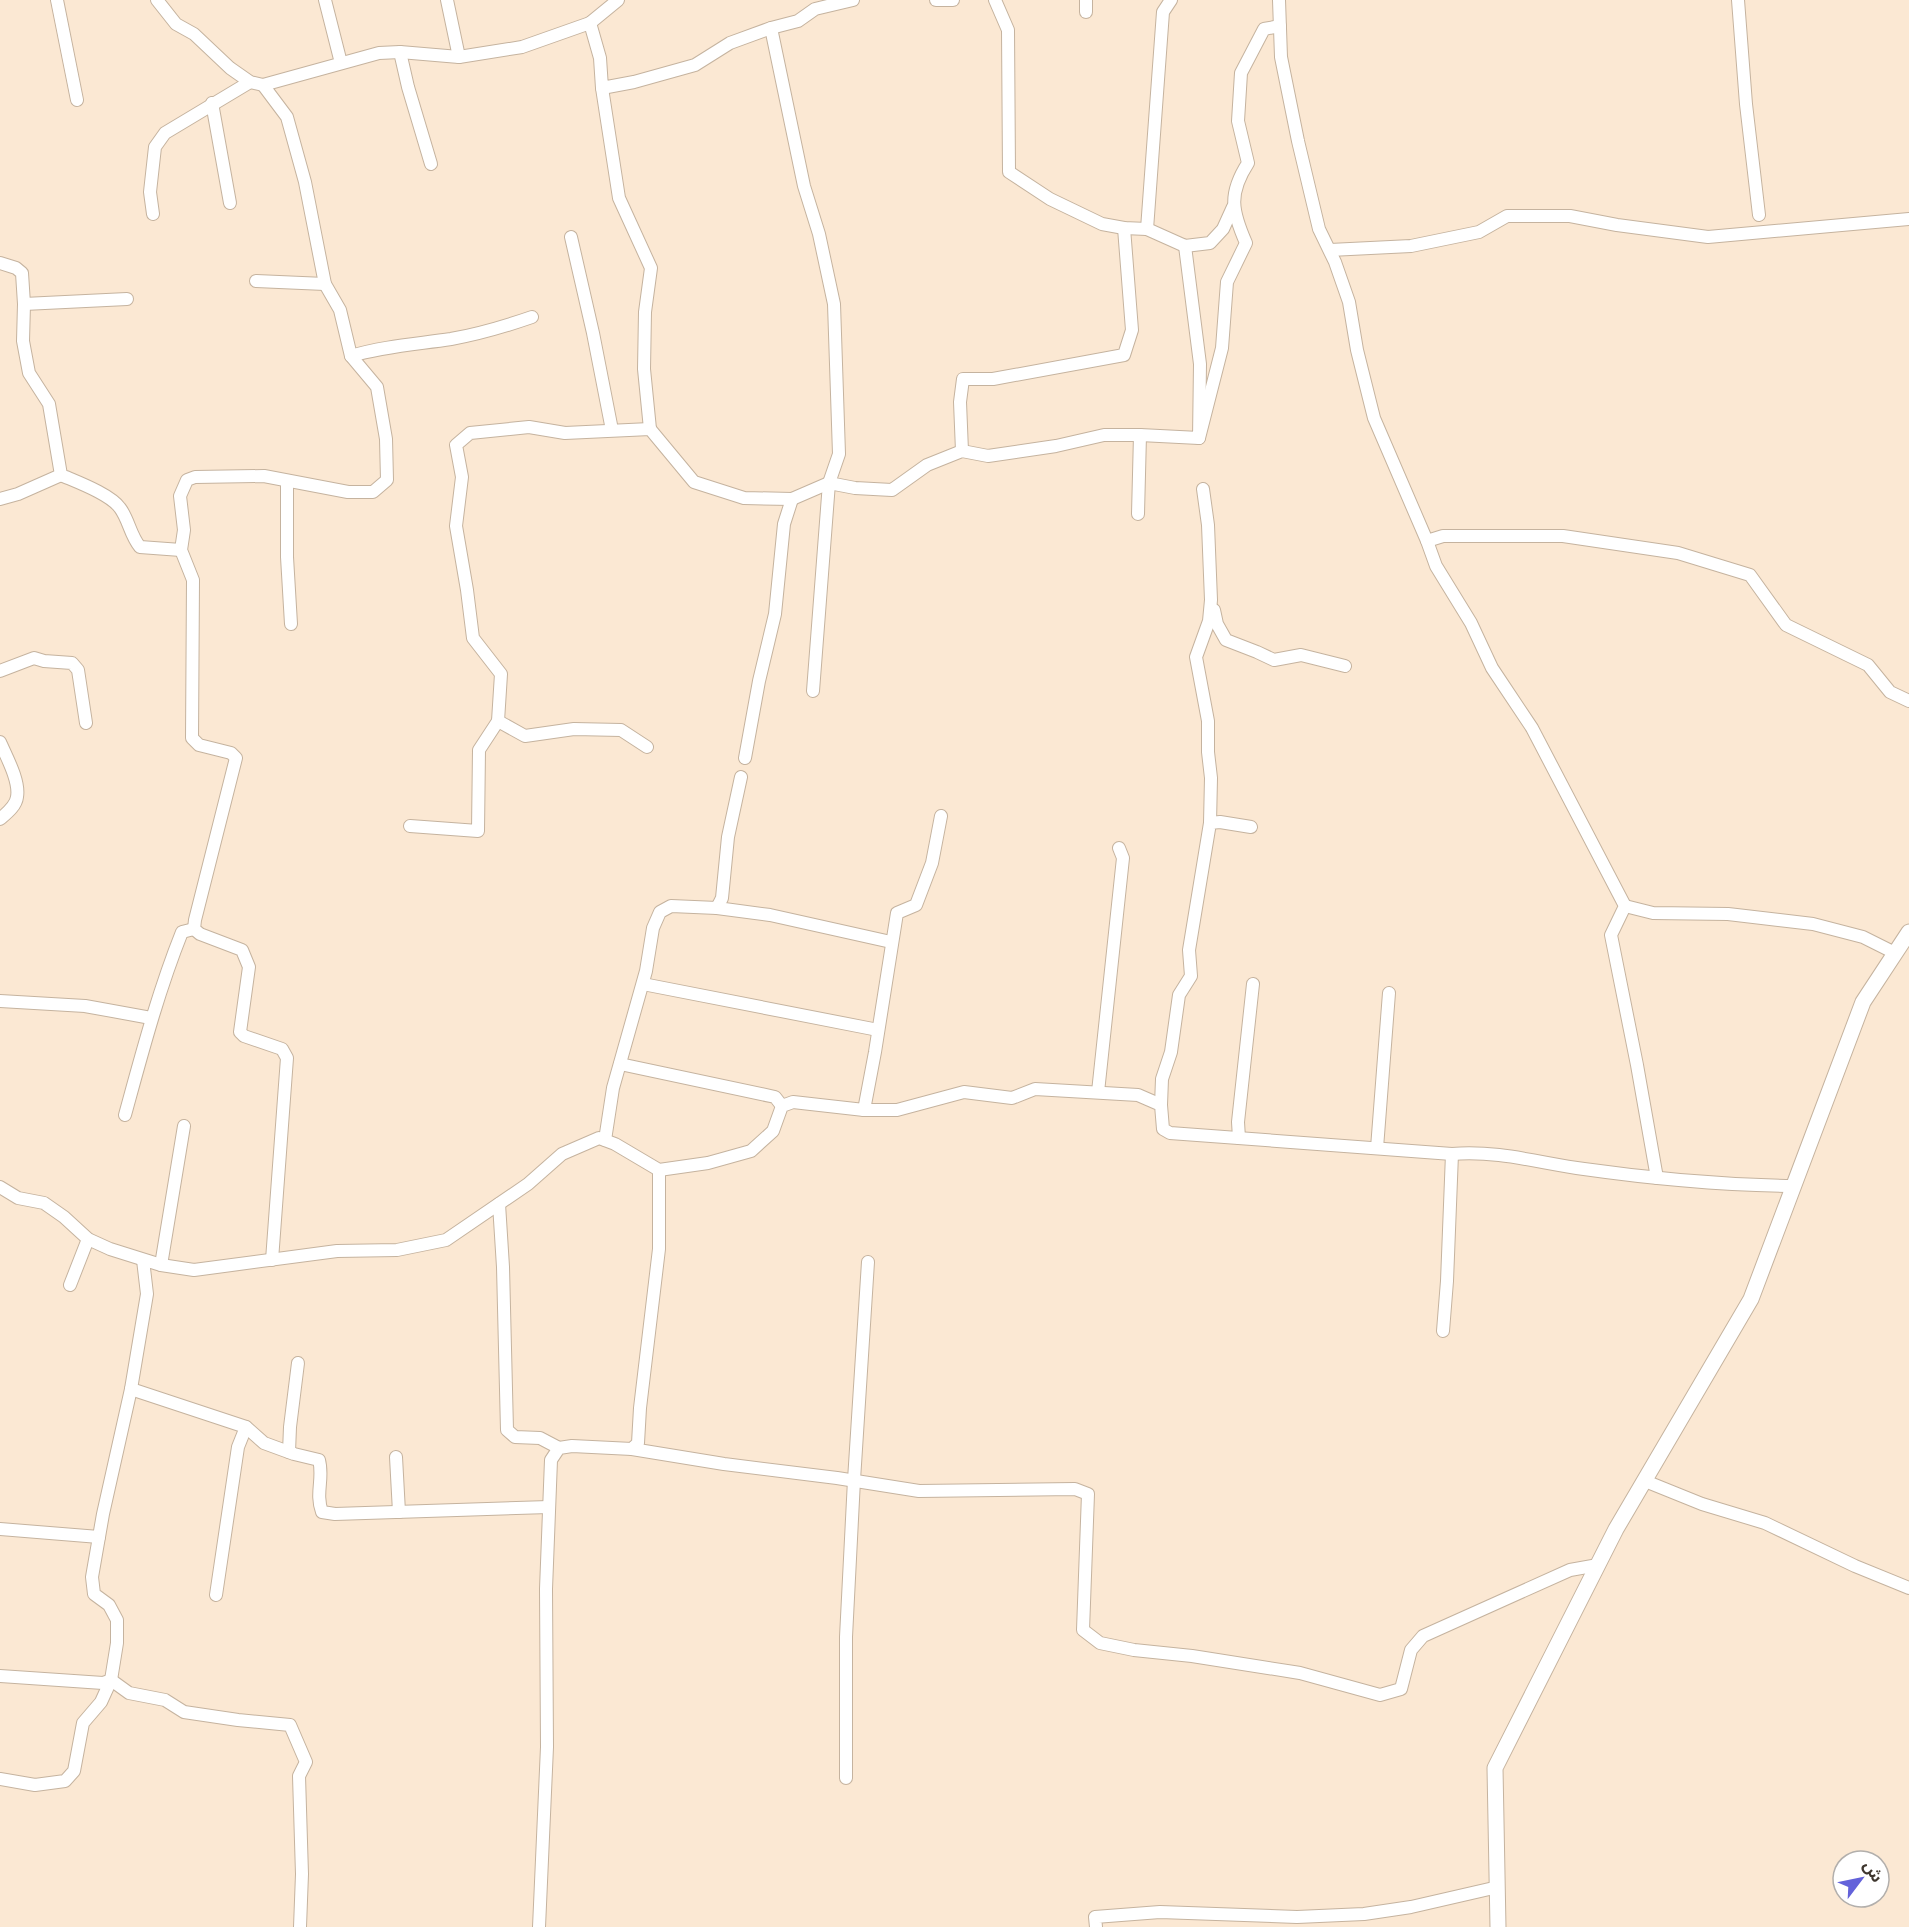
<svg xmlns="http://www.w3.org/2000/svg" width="1909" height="1927" viewBox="0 0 1909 1927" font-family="Overpass,'Noto Sans Arabic',sans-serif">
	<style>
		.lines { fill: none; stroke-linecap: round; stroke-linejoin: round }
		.minor-casing { stroke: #c5b39f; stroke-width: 14 }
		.tertiary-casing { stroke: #c5b39f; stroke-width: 17 }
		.minor { stroke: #fff; stroke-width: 12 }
		.tertiary { stroke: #fff; stroke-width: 15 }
	</style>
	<rect width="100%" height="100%" fill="#fbe8d3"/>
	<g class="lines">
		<!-- minor casing -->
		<g class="minor-casing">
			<g id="minor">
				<path d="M 57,0 L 77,100"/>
				<path d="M 157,0 L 176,24 L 194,34 L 230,68 L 250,82 L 263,85 L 379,53 L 400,52 L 459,57 L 522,47 L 590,23 L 600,58 L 602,88 L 634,82 L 695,65 L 730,43 L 771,28 L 798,21 L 815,9 L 853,0"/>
				<path d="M 325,0 L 341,63"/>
				<path d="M 447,0 L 459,57"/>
				<path d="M 936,0 L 953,0"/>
				<path d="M 995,0 L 1008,30 L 1009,172 L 1050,199 L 1102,224 L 1124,228 L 1147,229 L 1185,246 L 1210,243 L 1223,229 L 1233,207"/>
				<path d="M 1086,0 L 1086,12"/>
				<path d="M 1279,0 L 1281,57 L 1298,141 L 1319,229 L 1335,262 L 1349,302 L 1357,350 L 1374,418 L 1427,541 L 1436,566 L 1471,623 L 1492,668 L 1532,728 L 1625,906 L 1611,935 L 1637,1065 L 1657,1178"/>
				<path d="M 1738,0 L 1746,104 L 1759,215"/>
				<path d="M 590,23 L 618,0"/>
				<path d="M 771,28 L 804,186 L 819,234 L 834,304 L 839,454 L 829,483 L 813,691"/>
				<path d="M 400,52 L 408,87 L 431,164"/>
				<path d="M 263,85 L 287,117 L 305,182 L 325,284 L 340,310 L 351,356 L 377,387 L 386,439 L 387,480 L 373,492 L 348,492 L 264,476 L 195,477 L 187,480 L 180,496 L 184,530 L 181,550 L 193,580 L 192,738 L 199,745 L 231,753 L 236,758 L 195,920 L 194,929 L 200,934 L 242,950 L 249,967 L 240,1032 L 244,1036 L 282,1049 L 287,1058 L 272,1260"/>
				<path d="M 602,88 L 619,198 L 651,268 L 645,312 L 644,369 L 650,429"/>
				<path d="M 212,103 L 230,203"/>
				<path d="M 153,214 L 150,192 L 155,147 L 165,133 L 250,82"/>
				<path d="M 1147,229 L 1163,12 L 1171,0"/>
				<path d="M 571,237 L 593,333 L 612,430"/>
				<path d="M 1330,250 L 1411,246 L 1479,232 L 1507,216 L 1570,216 L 1617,225 L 1708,237 L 1909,219"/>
				<path d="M 0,263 L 16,268 L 22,273 L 24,304 L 23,341 L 29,373 L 49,404 L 61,475 C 77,482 110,494 120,508 C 129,520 130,535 140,547 L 181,550"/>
				<path d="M 256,281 L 325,284"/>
				<path d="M 24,304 L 127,299"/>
				<path d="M 351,356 C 384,346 418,344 451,339 C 479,334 506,326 532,317"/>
				<path d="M 1140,435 L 1199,438 L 1200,364 L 1185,246"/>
				<path d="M 1199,438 L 1222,348 L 1227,282 L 1246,243 C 1232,211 1228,194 1248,163 L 1238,121 L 1241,73 L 1264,29 L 1280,26"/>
				<path d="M 962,451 L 960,402 L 963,379 L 993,379 L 1124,355 L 1132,330 L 1124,228"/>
				<path d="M 287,481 L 287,557 L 291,624"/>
				<path d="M 1203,489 L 1208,525 L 1211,600 L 1209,621 L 1196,657 L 1208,721 L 1208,752 L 1211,778 L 1210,823"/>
				<path d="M 0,499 L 18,494 L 61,475"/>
				<path d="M 1427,541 L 1443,536 L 1563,536 L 1678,553 L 1750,575 L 1786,625 L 1868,665 L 1890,692 L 1909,701"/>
				<path d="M 1214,610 L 1217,624 L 1226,640 L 1257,652 L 1274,660 L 1301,655 L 1345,666"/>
				<path d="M 0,671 L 34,658 L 44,661 L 72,663 L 78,670 L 86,723"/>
				<path d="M 498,721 L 525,736 L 574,729 L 621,730 L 647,747"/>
				<path d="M 0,742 C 6,756 20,781 17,797 C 16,806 7,813 0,819"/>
				<path d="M 745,758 L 759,681 L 775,614 L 784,524 L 792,499"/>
				<path d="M 410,826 L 478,831 L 479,750 L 498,721 L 501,674 L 473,638 L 467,590 L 456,526 L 462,477 L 456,445 L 470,433 L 529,427 L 565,433 L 650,429 L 694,482 L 744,498 L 792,499 L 829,483 L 855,488 L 892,490 L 927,465 L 962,451 L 988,456 L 1056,446 L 1104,435 L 1140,435 L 1138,514"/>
				<path d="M 1625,906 L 1653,913 L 1728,914 L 1813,924 L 1863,937 L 1895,953"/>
				<path d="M 717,908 L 770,915 L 891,942"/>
				<path d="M 643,984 L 878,1030"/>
				<path d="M 0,1001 L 85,1006 L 151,1018"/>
				<path d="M 620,1064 L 775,1097 L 782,1106"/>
				<path d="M 1098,1092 L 1123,858 L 1119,848"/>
				<path d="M 1161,1105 L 1162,1079 L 1171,1052 L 1179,995 L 1191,976 L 1189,950 L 1210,823 L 1220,822 L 1251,827"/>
				<path d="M 864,1110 L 875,1052 L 897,913 L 916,905 L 932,863 L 941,816"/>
				<path d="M 125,1115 C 142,1053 158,992 182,932 L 194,929"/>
				<path d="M 1239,1138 L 1238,1122 L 1253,984"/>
				<path d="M 605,1140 L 613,1088 L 646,971 L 653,928 L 660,912 L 671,906 L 717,908 L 722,898 L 728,837 L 741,777"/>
				<path d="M 1377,1148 L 1389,993"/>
				<path d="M 0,1187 L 18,1198 L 44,1203 L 64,1217 L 88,1239 L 110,1249 L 161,1265 L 194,1270 L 337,1251 L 397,1250 L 446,1240 L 528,1184 L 562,1154 L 599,1138 L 615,1144 L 659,1170 L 708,1163 L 751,1151 L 773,1131 L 782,1106 L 793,1102 L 864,1110 L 897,1110 L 964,1092 L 1012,1098 L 1035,1089 L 1138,1095 L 1161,1105 L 1163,1129 L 1170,1133 L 1452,1154 C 1497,1150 1540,1163 1584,1169 C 1654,1179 1723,1185 1794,1186"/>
				<path d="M 499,1204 L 503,1267 L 507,1430 L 515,1437 L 540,1438 L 559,1448"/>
				<path d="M 161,1265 L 184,1126"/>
				<path d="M 70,1285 L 88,1239"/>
				<path d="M 1443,1331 L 1447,1281 L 1452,1154"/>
				<path d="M 131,1389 L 246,1427 L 264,1443 L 294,1454 L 319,1460 C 324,1478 315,1493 322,1512 L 335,1514 L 549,1507"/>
				<path d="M 632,1449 L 724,1464 L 837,1478 L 919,1491 L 1075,1489 L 1088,1494 L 1083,1630 L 1100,1643 L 1134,1650 L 1192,1656 L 1300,1673 L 1380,1695 L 1401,1689 L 1411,1650 L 1423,1636 L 1570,1570 L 1598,1565"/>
				<path d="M 289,1452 L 290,1427 L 298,1363"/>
				<path d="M 396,1457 L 399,1512"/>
				<path d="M 1645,1481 L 1702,1504 L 1765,1523 L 1855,1566 L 1909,1588"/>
				<path d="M 0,1529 L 99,1537"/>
				<path d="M 216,1595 L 238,1447 L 246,1427"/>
				<path d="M 0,1676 L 103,1683 L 111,1680 L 129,1693 L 165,1700 L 184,1712 L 238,1720 L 290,1725 L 306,1762 L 299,1776 L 302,1874 L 300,1927"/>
				<path d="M 846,1778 L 846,1637 L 854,1480 L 868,1262"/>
				<path d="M 0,1779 L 35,1785 L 65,1781 L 74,1771 L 83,1723 L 101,1702 L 111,1680 L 117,1643 L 117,1620 L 109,1605 L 94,1594 L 92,1577 L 103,1514 L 131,1389 L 147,1294 L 143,1260"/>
				<path d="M 539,1927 L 547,1747 L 546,1589 L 551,1460 L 559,1448 L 572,1446 L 632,1449 L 638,1443 L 640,1408 L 659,1249 L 659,1170"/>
				<path d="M 1096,1927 L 1095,1917 L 1160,1912 L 1297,1917 L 1364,1914 L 1411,1907 L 1498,1887"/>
			</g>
		</g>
		<!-- tertiary casing -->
		<g class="tertiary-casing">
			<path id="tertiary" d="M 1498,1927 L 1495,1768 L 1616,1529 L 1751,1299 L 1863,1002 L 1909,932"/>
		</g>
		<!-- minor -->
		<use href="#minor" class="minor"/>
		<!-- tertiary -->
		<use href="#tertiary" class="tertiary"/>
	</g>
	<!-- north arrow -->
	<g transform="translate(1861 1879) rotate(58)"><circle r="28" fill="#ffffff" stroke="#b2afac" stroke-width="1.5"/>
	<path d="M0-4.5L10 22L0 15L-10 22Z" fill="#6362da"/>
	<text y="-9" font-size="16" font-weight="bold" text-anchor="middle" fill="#3f372f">ش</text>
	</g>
</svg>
